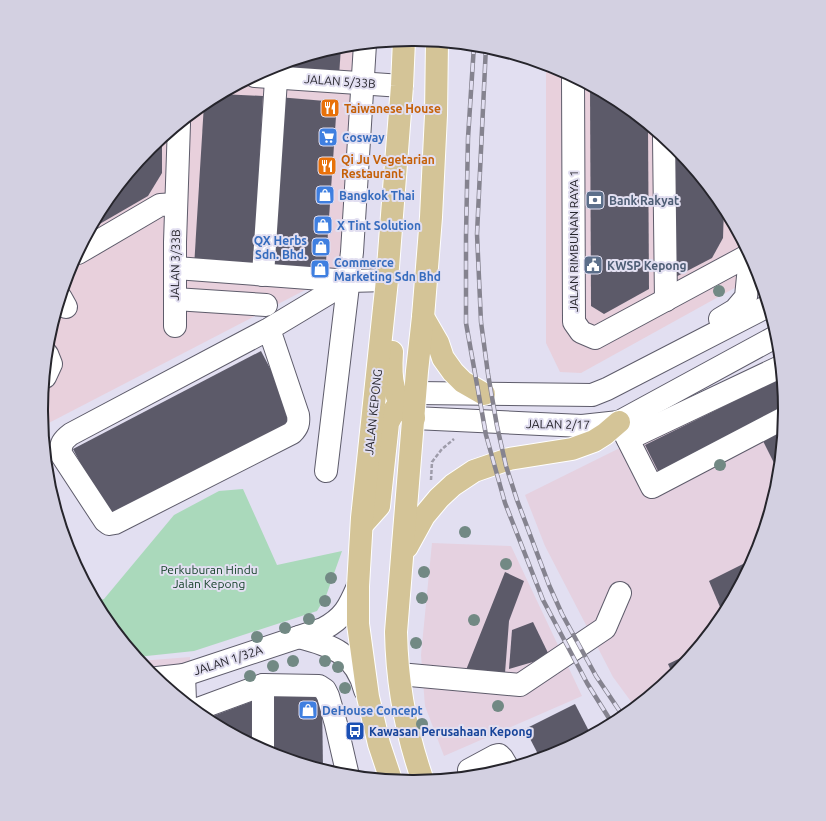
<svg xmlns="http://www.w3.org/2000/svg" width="826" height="821" viewBox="0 0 826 821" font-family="Ubuntu,sans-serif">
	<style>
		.commercial { fill: #e8d0dc }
		.industrial { fill: #e5d1e0 }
		.green { fill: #aad9bb }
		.building { fill: #5c5a69 }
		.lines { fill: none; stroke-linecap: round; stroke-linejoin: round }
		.minor-casing { stroke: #5e5c6b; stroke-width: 24 }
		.major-casing { stroke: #fff; stroke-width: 24 }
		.path { stroke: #9e9caa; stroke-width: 2.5; stroke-dasharray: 4 2; stroke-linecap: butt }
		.minor { stroke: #fff; stroke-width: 22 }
		.major { stroke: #d4c497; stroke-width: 22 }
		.rail-casing { stroke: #85838f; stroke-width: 4.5 }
		.rail { stroke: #e2dff1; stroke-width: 3; stroke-dasharray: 9; stroke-linecap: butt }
		.tree { fill: #728984 }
		.labels { text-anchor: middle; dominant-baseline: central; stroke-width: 4; stroke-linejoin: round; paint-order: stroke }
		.street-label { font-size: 12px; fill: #26252c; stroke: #e2dff1 }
		.food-label { font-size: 12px; font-weight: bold; fill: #c56008; stroke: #e2dff1; text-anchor: start }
		.shop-label { font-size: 12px; font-weight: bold; fill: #366cbe; stroke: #e2dff1; text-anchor: start }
		.service-label { font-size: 12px; font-weight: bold; fill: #4e5e75; stroke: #e2dff1; text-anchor: start }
		.park-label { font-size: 12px; fill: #17422b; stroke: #e2dff1 }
		.transit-label { font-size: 12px; font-weight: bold; fill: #164399; stroke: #e2dff1; text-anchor: start }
		.rim { fill: none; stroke: #26252c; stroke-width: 2 }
	</style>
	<rect width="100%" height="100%" fill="#e2dff1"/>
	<!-- commercial -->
	<g class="commercial">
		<path d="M 373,43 L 361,261 L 43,426 L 42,410 L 49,338 L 70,268 L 104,204 L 150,148 L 207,101 L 271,67 L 341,46 Z"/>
		<path d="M 546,65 L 555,67 L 620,102 L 676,148 L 722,204 L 756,269 L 758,275 L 581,373 L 560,372 L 546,343 Z"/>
	</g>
	<!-- industrial -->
	<g class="industrial">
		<path d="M 780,363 L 784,411 L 777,483 L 756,553 L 722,617 L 676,673 L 635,707 L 613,677 L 545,546 L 525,495 L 644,436 Z"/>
		<path d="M 432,543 L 511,546 L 582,696 L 444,756 L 425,706 L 421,655 Z"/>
		<path d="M 190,657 L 192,707 L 150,673 L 140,661 Z"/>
	</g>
	<!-- green -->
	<path class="green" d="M 243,489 L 277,565 L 342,551 L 326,596 L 317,611 L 194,651 L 137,657 L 104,617 L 96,601 L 104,599 L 174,515 L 219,491 Z"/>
	<!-- building -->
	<g class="building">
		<path d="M 341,46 L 339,77 L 281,73 L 281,64 Z"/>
		<path d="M 590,86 L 620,102 L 648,125 L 649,289 L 604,314 L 591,306 Z"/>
		<path d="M 221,94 L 263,96 L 253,270 L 194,267 L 204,104 Z"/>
		<path d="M 278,97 L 337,102 L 325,276 L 266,272 Z"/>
		<path d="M 162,138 L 162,173 L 148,196 L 91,229 L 104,204 L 150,148 Z"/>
		<path d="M 666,140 L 676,148 L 724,208 L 723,238 L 712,258 L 666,282 Z"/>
		<path d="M 261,351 L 297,420 L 109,518 L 73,449 Z"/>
		<path d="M 781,378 L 784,411 L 660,475 L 645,445 Z"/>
		<path d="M 783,429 L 778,471 L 762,439 Z"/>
		<path d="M 753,559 L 723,614 L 709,581 Z"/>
		<path d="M 505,572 L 524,581 L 509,621 L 505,673 L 466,670 Z"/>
		<path d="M 533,622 L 550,657 L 509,669 L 512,630 Z"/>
		<path d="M 693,652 L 676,673 L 673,675 L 668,664 Z"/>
		<path d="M 267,696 L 322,696 L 323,770 L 271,754 Z"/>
		<path d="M 253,701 L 253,744 L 205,719 Z"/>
		<path d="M 575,704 L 591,735 L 555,754 L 540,758 L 525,729 Z"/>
	</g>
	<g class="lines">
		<!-- minor casing -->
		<g class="minor-casing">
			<g id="minor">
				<path d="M 255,76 L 402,86"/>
				<path d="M 573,77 L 574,322 L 581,332 L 595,338 L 749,255"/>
				<path d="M 664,138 L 666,300"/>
				<path d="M 78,253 L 160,205 L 176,204"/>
				<path d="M 176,268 L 349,281 L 387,280"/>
				<path d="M 263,275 L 277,65"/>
				<path d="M 61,298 L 66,307"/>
				<path d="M 175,299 L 266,305"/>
				<path d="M 720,319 L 735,310 L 746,297 L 750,256"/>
				<path d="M 175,326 L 175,242 L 179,124"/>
				<path d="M 269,329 L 298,415 C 299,423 298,427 292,433 L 115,523 L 109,524 L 105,521 L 61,454 C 60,444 63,440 71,434 L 269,329 L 349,281"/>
				<path d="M 45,377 L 51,364 L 47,354"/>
				<path d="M 415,393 L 592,395 L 607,389 L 768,306"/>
				<path d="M 414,418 L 582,426 L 619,422 L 777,336"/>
				<path d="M 619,422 L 652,487 L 784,418"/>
				<path d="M 628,439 L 780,367"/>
				<path d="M 326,471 L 352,252 L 365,44"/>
				<path d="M 299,637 C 331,645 356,654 365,690"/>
				<path d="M 399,674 L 520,685 L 605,628 L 620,593"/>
				<path d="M 184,675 L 185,701"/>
				<path d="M 157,678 L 184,675 L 323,629 C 344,618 349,607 358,586"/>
				<path d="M 195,710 L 263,685 L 319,686 L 325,690 L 328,696 L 336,724 L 348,776"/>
				<path d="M 263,749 L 263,685"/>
				<path d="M 469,770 L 495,756 L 499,755 L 502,758 L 508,768"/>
			</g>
		</g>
		<!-- major casing -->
		<g class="major-casing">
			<g id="major">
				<path d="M 423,317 L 438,343 L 443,358 L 453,372 L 463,382 L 484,394"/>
				<path d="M 392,352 C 390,381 392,398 414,418"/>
				<path d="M 362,525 L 379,506 L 388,423 L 395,409 L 400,403 L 412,395"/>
				<path d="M 407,547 L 424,516 L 439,498 L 453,485 L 474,471 L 509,459 L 572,449 L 594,441 L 605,434 L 619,422"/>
				<path d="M 391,780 L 379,744 L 368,697 L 358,624 L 358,586 L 362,518 L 387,280 L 402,86 L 404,40"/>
				<path d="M 423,781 C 406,733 397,683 396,632 L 417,371 L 423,317 L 431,217 L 436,115 L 437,41"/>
			</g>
		</g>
		<!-- path -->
		<path class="path" d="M 431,480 L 432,462 L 442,449 L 454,439"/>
		<!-- minor -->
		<use href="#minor" class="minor"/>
		<!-- major -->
		<use href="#major" class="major"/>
		<!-- rail casing -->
		<g class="rail-casing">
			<g id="rail">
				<path d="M 474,45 L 468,138 L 466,236 L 466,323 L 486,435 L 505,503 L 543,600 L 587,683 L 612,723"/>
				<path d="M 486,46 L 477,234 L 481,322 L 488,374 L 497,426 L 506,466 L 517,500 L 549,585 L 562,614 L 596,676 L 623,716"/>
			</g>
		</g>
		<!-- rail -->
		<use href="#rail" class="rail"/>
	</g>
	<!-- trees -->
	<g class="tree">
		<circle cx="719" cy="291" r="6"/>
		<circle cx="720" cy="465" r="6"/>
		<circle cx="465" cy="532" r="6"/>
		<circle cx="506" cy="564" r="6"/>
		<circle cx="424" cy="572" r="6"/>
		<circle cx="331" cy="578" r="6"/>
		<circle cx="422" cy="598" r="6"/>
		<circle cx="325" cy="601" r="6"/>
		<circle cx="309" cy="619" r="6"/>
		<circle cx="474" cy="620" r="6"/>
		<circle cx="285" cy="628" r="6"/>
		<circle cx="257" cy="637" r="6"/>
		<circle cx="416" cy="643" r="6"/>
		<circle cx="293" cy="661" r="6"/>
		<circle cx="325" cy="661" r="6"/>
		<circle cx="273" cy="666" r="6"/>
		<circle cx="338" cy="667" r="6"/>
		<circle cx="250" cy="676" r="6"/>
		<circle cx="345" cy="688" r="6"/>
		<circle cx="498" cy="706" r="6"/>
		<circle cx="422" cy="724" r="6"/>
	</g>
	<!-- icons -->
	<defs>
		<g id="restaurant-square" transform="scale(1)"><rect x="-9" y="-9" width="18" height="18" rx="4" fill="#e8710a" stroke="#e2dff1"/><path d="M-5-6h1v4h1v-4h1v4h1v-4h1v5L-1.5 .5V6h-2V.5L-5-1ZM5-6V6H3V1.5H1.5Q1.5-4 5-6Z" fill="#fff"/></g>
		<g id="supermarket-square" transform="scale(1)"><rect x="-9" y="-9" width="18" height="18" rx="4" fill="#3f7fe0" stroke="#e2dff1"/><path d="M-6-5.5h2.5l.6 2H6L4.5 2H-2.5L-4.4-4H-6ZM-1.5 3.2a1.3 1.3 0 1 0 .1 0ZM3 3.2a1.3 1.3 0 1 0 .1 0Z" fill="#fff"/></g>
		<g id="shop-square" transform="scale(1)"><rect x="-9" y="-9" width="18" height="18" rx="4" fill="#3f7fe0" stroke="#e2dff1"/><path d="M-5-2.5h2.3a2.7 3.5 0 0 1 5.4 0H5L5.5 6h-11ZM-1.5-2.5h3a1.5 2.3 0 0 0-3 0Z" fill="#fff"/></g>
		<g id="bank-square" transform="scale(1)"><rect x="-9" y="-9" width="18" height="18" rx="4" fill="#5c6f8a" stroke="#e2dff1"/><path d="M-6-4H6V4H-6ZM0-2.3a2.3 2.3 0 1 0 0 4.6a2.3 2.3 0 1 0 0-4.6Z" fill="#fff"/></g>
		<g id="civic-square" transform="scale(1)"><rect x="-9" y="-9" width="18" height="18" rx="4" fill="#5c6f8a" stroke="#e2dff1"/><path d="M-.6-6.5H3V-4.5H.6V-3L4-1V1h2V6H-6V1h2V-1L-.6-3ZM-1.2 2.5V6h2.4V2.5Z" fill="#fff"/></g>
		<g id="bus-square" transform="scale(1)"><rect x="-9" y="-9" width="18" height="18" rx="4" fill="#1a4fb4" stroke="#e2dff1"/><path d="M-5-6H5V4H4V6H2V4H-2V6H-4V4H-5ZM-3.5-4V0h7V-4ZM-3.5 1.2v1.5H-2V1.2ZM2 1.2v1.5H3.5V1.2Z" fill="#fff"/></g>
	</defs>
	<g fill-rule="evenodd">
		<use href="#restaurant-square" x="330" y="108"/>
		<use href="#supermarket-square" x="328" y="137"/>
		<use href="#restaurant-square" x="327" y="166"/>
		<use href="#shop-square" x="325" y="195"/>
		<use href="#bank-square" x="595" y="200"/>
		<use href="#shop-square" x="323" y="225"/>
		<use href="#shop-square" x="321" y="247"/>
		<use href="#civic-square" x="593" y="265"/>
		<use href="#shop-square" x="320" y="269"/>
		<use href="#shop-square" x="308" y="710"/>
		<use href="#bus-square" x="355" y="731"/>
	</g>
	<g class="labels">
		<!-- street labels -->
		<g class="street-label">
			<text transform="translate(340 81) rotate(4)">JALAN 5/33B</text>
			<text transform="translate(573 241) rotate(-90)">JALAN RIMBUNAN RAYA 1</text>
			<text transform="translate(175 265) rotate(-89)">JALAN 3/33B</text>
			<text transform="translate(373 412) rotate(-84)">JALAN KEPONG</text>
			<text transform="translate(558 424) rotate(1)">JALAN 2/17</text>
			<text transform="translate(228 660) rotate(-18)">JALAN 1/32A</text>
		</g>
		<!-- food labels -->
		<g class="food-label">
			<text x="344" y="108">Taiwanese House</text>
			<text x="341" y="159">Qi Ju Vegetarian<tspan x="341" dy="14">Restaurant</tspan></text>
		</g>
		<!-- shop labels -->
		<g class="shop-label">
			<text x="342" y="137">Cosway</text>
			<text x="339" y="195">Bangkok Thai</text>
			<text x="337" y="225">X Tint Solution</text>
			<text x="307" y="240" text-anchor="end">QX Herbs<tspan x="307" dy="14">Sdn. Bhd.</tspan></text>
			<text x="334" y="262">Commerce<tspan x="334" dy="14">Marketing Sdn Bhd</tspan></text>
			<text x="322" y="710">DeHouse Concept</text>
		</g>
		<!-- service labels -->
		<g class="service-label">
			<text x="609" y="200">Bank Rakyat</text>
			<text x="607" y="265">KWSP Kepong</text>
		</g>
		<!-- park labels -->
		<g class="park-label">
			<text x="209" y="569">Perkuburan Hindu<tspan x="209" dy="14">Jalan Kepong</tspan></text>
		</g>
		<!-- transit labels -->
		<g class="transit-label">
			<text x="369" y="731">Kawasan Perusahaan Kepong</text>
		</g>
	</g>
	<!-- crop -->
	<path d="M0 0H826V821H0ZM412 46H414A364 364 0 0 1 778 410V411A364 364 0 0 1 414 775H412A364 364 0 0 1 48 411V410A364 364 0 0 1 412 46Z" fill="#d3d0e1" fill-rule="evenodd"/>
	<path class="rim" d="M412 46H414A364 364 0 0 1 778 410V411A364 364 0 0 1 414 775H412A364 364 0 0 1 48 411V410A364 364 0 0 1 412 46Z"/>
</svg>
